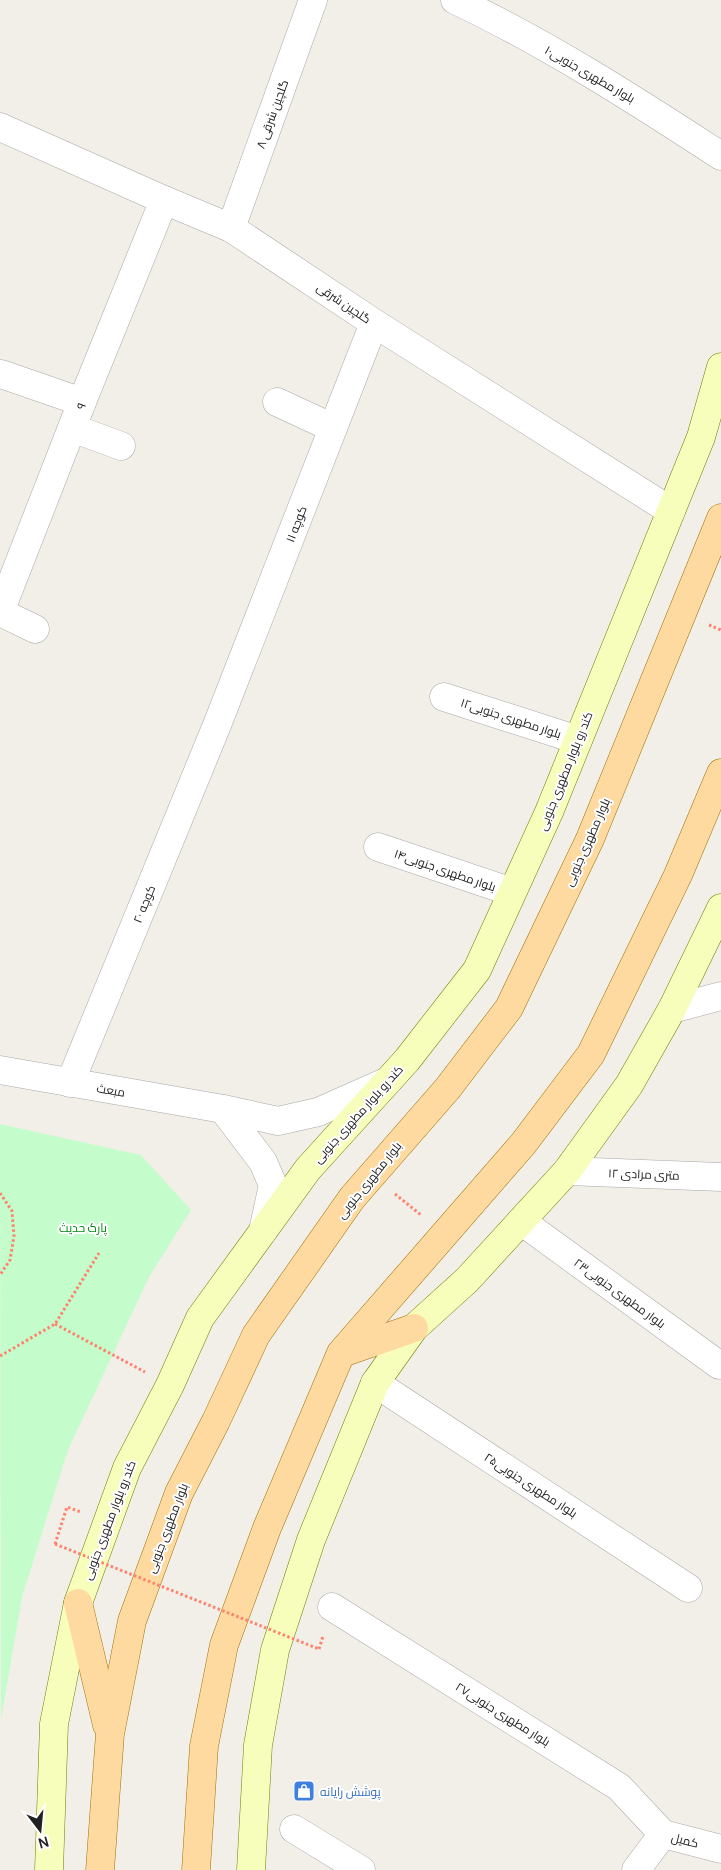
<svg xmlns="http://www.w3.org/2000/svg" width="721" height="1870" viewBox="0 0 721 1870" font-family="Manrope,Cairo,sans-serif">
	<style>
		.park { fill: #c4fdcb }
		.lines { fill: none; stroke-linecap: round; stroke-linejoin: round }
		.minor-casing { stroke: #a8a8a8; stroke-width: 29 }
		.tertiary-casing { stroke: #a8a8a8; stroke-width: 29 }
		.secondary-casing { stroke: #6d8100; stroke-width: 29 }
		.primary-casing { stroke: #9f7100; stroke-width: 29 }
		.path { stroke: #ff826c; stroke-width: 3; stroke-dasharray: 2.5 2.5; stroke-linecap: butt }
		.minor { stroke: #fff; stroke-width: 28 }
		.tertiary { stroke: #fff; stroke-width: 28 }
		.secondary { stroke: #f7fdbb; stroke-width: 28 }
		.primary { stroke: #ffdaa0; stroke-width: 28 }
		.path-bridge { stroke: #ff826c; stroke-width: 3; stroke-dasharray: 2.5 2.5; stroke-linecap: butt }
		.labels { text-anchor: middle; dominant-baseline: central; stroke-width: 4; stroke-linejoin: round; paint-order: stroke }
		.street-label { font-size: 12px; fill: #212121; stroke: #fff }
		.park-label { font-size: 12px; fill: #058917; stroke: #fff }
		.shop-label { font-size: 12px; fill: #366cbe; stroke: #fff; text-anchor: start }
	</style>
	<rect width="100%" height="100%" fill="#f2efe8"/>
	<!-- park -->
	<path class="park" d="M 0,1124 L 141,1155 L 191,1210 L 149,1277 L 68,1450 L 22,1597 L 1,1720 Z"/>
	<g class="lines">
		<!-- minor casing -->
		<g class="minor-casing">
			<g id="minor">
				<path d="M 455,0 C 548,44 635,100 721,156"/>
				<path d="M 231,228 L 313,0"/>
				<path d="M 1,374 L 82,402"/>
				<path d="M 277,402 L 333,428"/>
				<path d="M 72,428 L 121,446"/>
				<path d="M 35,629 L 0,612 L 82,402 L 164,200"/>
				<path d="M 444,697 L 578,740"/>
				<path d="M 378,847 L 512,892"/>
				<path d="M 672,1009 L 721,996"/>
				<path d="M 70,1083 L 217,725 L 374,323"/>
				<path d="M 567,1171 L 721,1177"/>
				<path d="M 521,1221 L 719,1365"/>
				<path d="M 375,1383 L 688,1588"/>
				<path d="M 332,1607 L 619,1787 L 663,1834"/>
				<path d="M 294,1829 L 361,1870"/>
			</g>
		</g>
		<!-- tertiary casing -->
		<g class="tertiary-casing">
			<g id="tertiary">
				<path d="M 0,127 L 164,200 L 231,228 L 374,323 L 671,511"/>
				<path d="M 0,1070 L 223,1109"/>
				<path d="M 263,1231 L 273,1185 L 263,1162 L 223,1109 L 278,1121 L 318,1112 L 388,1081"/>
				<path d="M 636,1870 L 663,1834 L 721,1849"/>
			</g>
		</g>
		<!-- secondary casing -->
		<g class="secondary-casing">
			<g id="secondary">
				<path d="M 49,1870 L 54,1724 L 78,1603 L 127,1468 L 170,1385 L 200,1318 L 308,1169 L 407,1060 L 477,970 L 549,812 L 671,511 L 701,437 L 721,367"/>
				<path d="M 251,1870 L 258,1745 L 275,1650 L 311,1540 L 375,1383 L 414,1328 L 467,1280 L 567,1171 L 629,1085 L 672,1009 L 721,908"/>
			</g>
		</g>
		<!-- primary casing -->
		<g class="primary-casing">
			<g id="primary">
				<path d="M 342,1353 L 414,1328"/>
				<path d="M 78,1603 L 107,1725"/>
				<path d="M 100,1870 L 110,1734 L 132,1621 L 179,1493 L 216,1421 L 256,1335 L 352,1198 L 448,1088 L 509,1008 L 590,839 L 721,518"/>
				<path d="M 196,1870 L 204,1746 L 224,1645 L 267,1528 L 341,1353 L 523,1144 L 591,1054 L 678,875 L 721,773"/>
			</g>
		</g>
		<!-- path -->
		<g class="path">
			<path d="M 709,625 L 721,630"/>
			<path d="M 0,1193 L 12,1211 L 14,1236 L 10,1260 L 0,1275"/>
			<path d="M 395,1194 L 421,1215"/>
			<path d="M 55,1324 L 145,1372"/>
			<path d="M 0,1356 L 55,1324 L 99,1253"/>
			<path d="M 55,1544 L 67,1507 L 81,1512"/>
			<path d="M 319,1649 L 323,1636"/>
		</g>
		<!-- minor -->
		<use href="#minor" class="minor"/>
		<!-- tertiary -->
		<use href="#tertiary" class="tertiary"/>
		<!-- secondary -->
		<use href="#secondary" class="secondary"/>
		<!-- primary -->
		<use href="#primary" class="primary"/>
		<!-- path-bridge -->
		<path class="path-bridge" d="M 55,1544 L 319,1649"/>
	</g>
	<!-- icons -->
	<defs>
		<g id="shop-square" transform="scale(1.125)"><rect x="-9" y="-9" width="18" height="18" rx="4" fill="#3f7fe0" stroke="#fff"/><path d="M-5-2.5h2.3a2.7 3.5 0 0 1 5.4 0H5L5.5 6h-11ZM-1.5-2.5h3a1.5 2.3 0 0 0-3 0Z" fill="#fff"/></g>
	</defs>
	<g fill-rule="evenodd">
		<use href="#shop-square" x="304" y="1791"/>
	</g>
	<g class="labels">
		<!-- street labels -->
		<g class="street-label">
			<text transform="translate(590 74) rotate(30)">بلوار مطهری جنوبی۱۰</text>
			<text transform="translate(272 114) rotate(-70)">۸ گلچین شرقی</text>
			<text transform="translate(344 303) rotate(34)">گلچین شرقی</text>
			<text transform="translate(81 406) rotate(-69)">۹</text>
			<text transform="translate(296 524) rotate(-69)">کوچه ۱۱</text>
			<text transform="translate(511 718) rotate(18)">بلوار مطهری جنوبی۱۲</text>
			<text transform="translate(565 771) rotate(-68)">کند رو بلوار مطهری جنوبی</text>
			<text transform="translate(587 842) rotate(-66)">بلوار مطهری جنوبی</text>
			<text transform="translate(445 870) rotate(19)">بلوار مطهری جنوبی۱۴</text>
			<text transform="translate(144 904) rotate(-68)">کوچه ۲۰</text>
			<text transform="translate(111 1090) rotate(10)">مبعث</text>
			<text transform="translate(358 1114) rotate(-48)">کند رو بلوار مطهری جنوبی</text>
			<text transform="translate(644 1174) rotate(2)">۱۲ متری مرادی</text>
			<text transform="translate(369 1180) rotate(-51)">بلوار مطهری جنوبی</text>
			<text transform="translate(620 1293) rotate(36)">بلوار مطهری جنوبی۲۳</text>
			<text transform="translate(531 1485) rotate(33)">بلوار مطهری جنوبی۲۵</text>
			<text transform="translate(109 1520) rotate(-69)">کند رو بلوار مطهری جنوبی</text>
			<text transform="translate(167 1528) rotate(-69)">بلوار مطهری جنوبی</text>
			<text transform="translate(503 1714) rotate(32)">بلوار مطهری جنوبی۲۷</text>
			<text transform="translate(685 1840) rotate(14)">کمیل</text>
		</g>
		<!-- park labels -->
		<g class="park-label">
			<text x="83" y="1227">پارک حدیث</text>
		</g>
		<!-- shop labels -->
		<g class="shop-label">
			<text x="320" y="1791">پوشش رایانه</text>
		</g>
	</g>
	<!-- north arrow -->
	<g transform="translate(40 1830) rotate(164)" stroke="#ffffff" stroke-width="4" paint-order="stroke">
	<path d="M0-4L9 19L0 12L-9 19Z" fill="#212121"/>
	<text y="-8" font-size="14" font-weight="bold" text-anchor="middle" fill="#212121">N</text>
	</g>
</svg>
